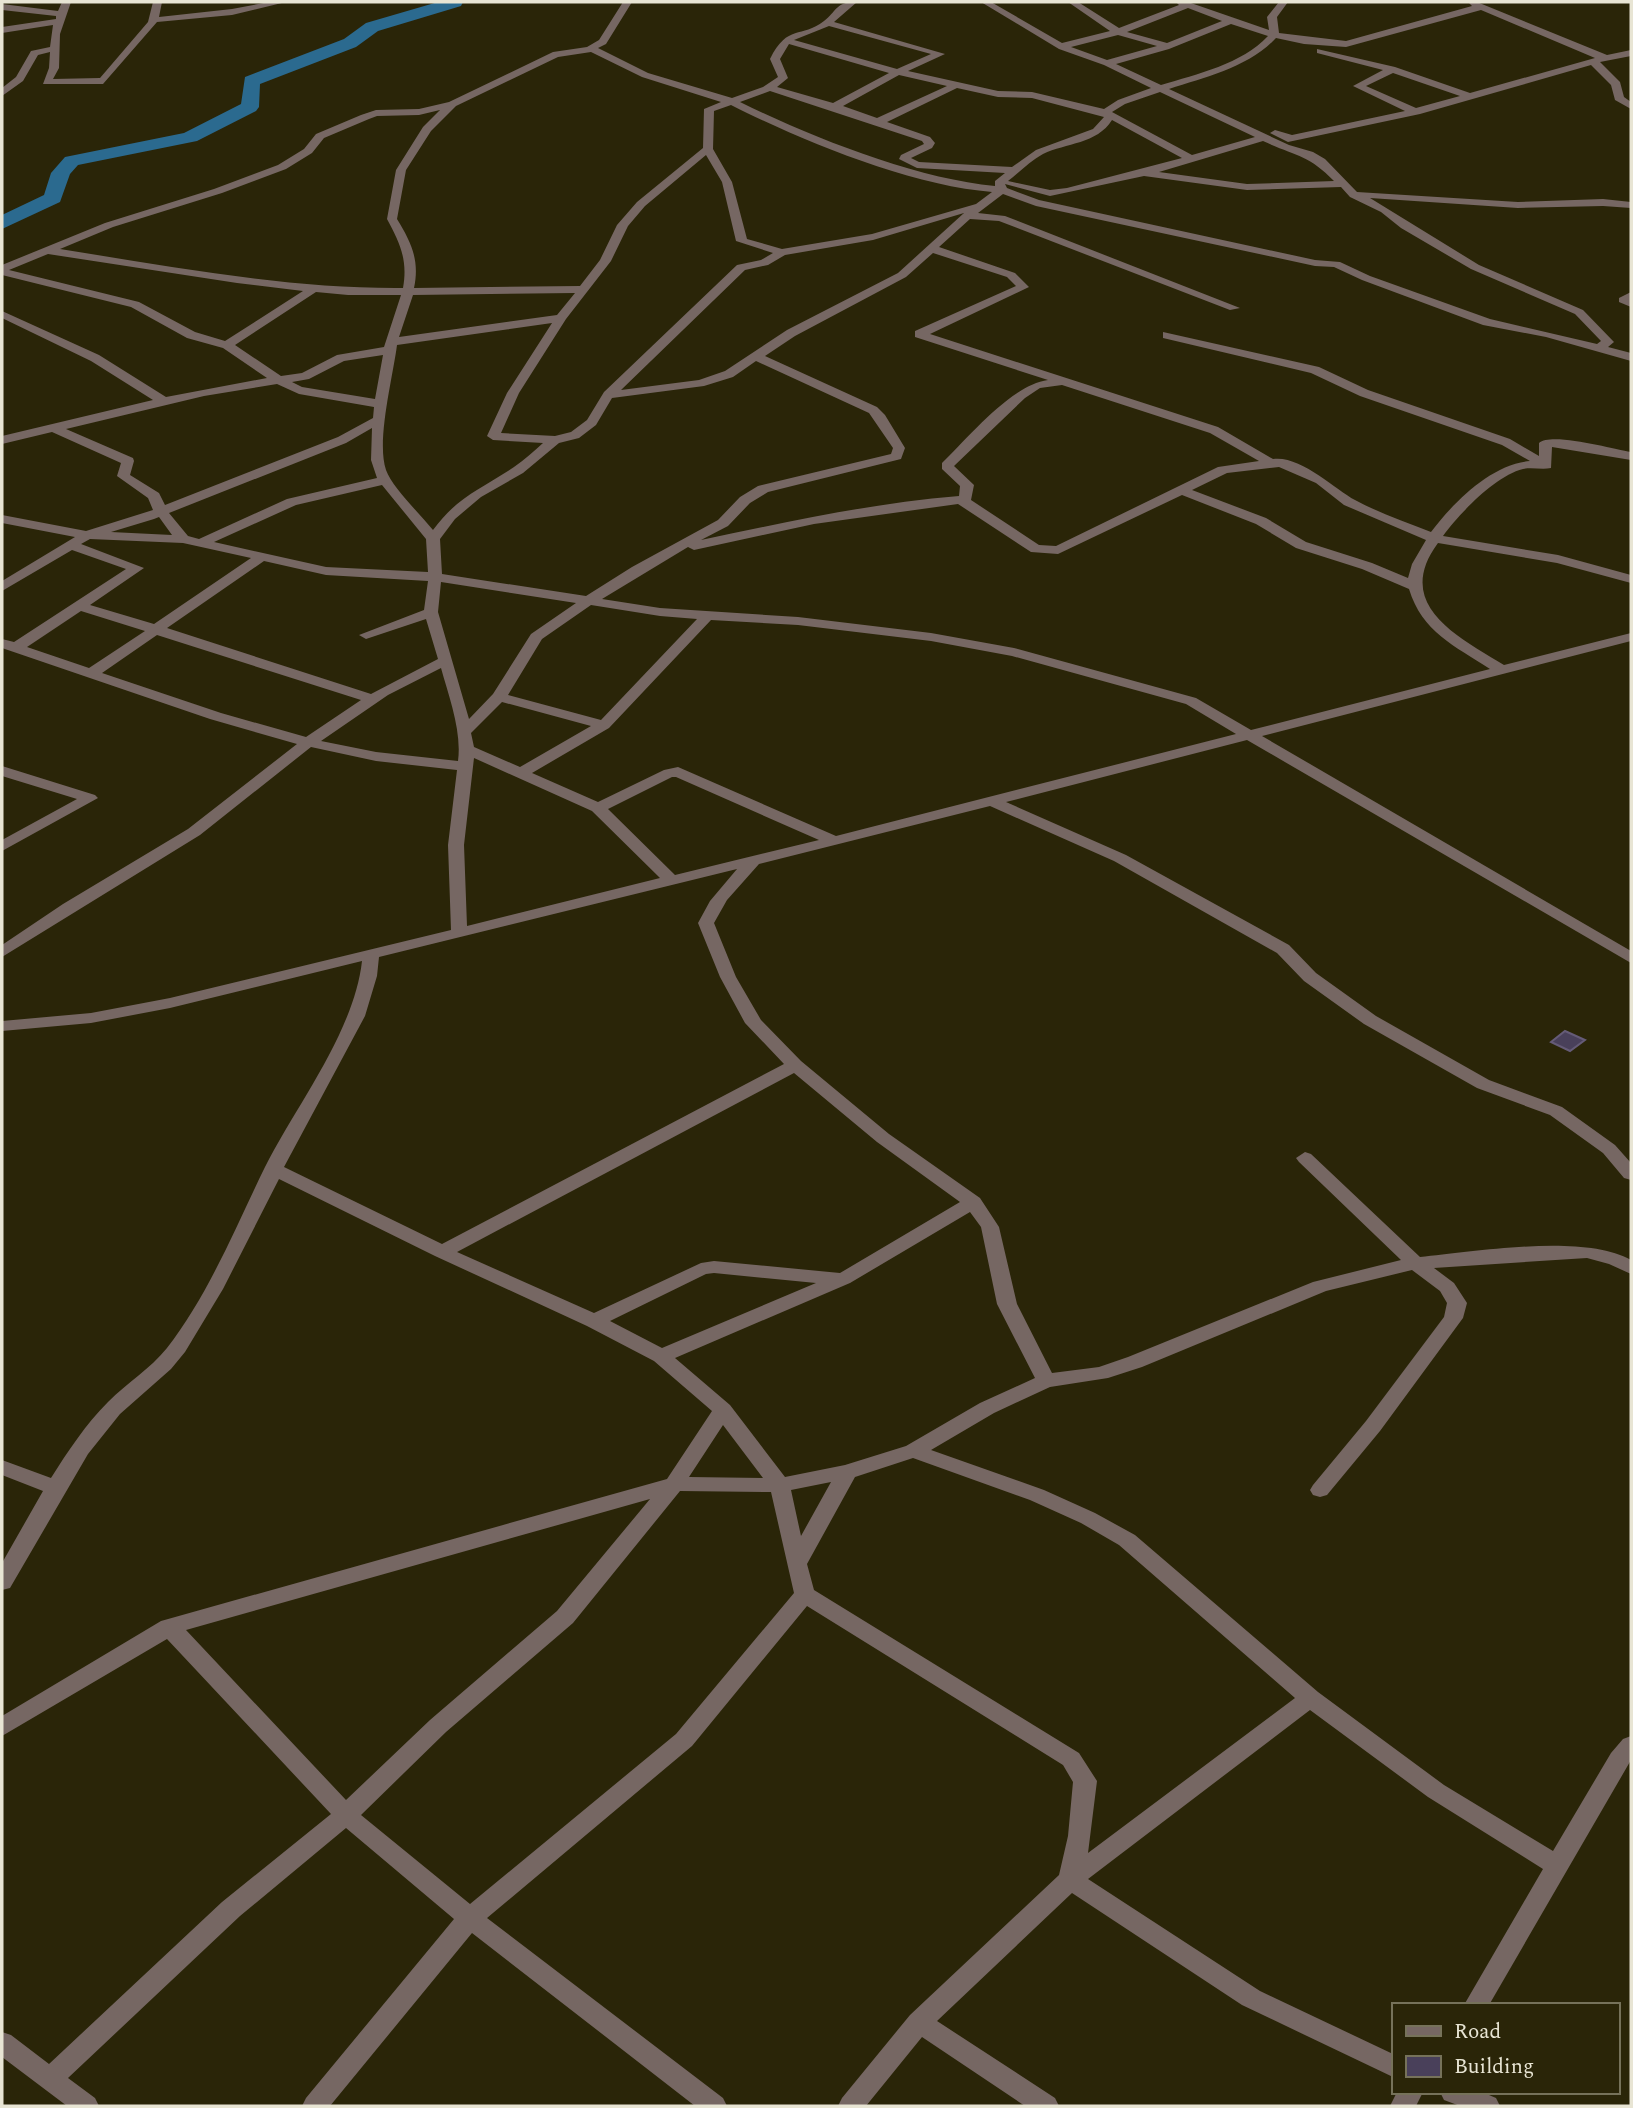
<svg xmlns="http://www.w3.org/2000/svg" width="1633" height="2108" viewBox="0 0 1633 2108" font-family="Spectral,serif">
	<style>
		.lines { fill: none; stroke-linecap: round; stroke-linejoin: round }
		.river { fill: #2b6a8f; fill-rule: evenodd }
		.building { fill: #49405a; stroke: #655b77; stroke-width: 2 }
		.minor { fill: #766763; fill-rule: evenodd }
	</style>
	<rect width="100%" height="100%" fill="#2a2508"/>
	<g class="lines">
		<!-- river -->
		<path class="river" d="M 438,2 L 463,2 L 461,6 L 378,31 L 356,47 L 260,84 L 259,107 L 256,111 L 197,141 L 78,165 L 70,174 L 60,202 L 2,229 L 2,215 L 44,195 L 51,173 L 65,157 L 184,133 L 241,104 L 245,77 L 344,39 L 366,23 Z"/>
	</g>
	<!-- building -->
	<path class="building" d="M 1565,1031 L 1585,1040 L 1570,1051 L 1551,1042 Z"/>
	<g class="lines">
		<!-- minor -->
		<g class="minor">
			<path d="M 62,2 L 71,2 L 60,34 L 59,68 L 53,79 L 100,78 L 148,22 L 153,2 L 162,2 L 159,17 L 232,9 L 269,2 L 286,2 L 232,15 L 157,22 L 103,84 L 43,84 L 49,68 L 50,52 L 38,55 L 23,81 L 2,96 L 2,88 L 16,77 L 31,51 L 50,47 L 53,25 L 2,33 L 2,27 L 56,19 L 56,16 L 2,10 L 2,4 L 58,11 Z"/>
			<path d="M 623,2 L 632,2 L 606,44 L 598,48 L 648,73 L 732,98 L 763,87 L 778,77 L 770,59 C 788,23 801,39 824,21 C 837,11 836,1 857,2 L 834,22 L 945,54 L 908,71 L 998,91 L 1032,92 L 1104,109 L 1118,100 L 1151,88 L 1104,65 L 1059,49 L 981,2 L 991,2 L 1062,43 L 1110,31 L 1068,2 L 1078,2 L 1119,28 L 1179,5 L 1176,2 L 1188,2 L 1269,30 L 1267,17 L 1279,2 L 1288,2 L 1277,17 L 1279,33 L 1346,41 L 1472,6 L 1468,2 L 1477,2 L 1607,55 L 1631,50 L 1631,56 L 1600,62 L 1620,82 L 1624,97 L 1631,102 L 1631,109 L 1615,100 L 1611,85 L 1591,65 L 1420,114 L 1288,142 L 1270,133 L 1275,130 L 1292,135 L 1405,111 L 1353,86 L 1383,70 L 1317,53 L 1317,49 L 1395,67 L 1470,93 L 1595,58 L 1481,10 L 1346,47 L 1304,44 L 1276,38 C 1249,67 1206,77 1169,89 L 1289,145 L 1313,152 L 1325,159 L 1357,192 L 1518,202 L 1603,199 L 1631,202 L 1631,208 L 1603,206 L 1518,208 L 1370,198 L 1479,265 L 1583,310 L 1614,342 L 1608,347 L 1631,353 L 1631,361 L 1546,337 L 1483,325 L 1362,280 L 1334,267 L 1315,266 L 1036,206 L 1003,194 L 978,213 L 1005,216 L 1240,308 L 1230,310 L 999,221 L 970,219 L 939,247 L 1015,273 L 1029,287 L 930,334 L 1218,427 L 1273,459 C 1300,455 1335,489 1355,500 C 1379,513 1406,522 1431,532 C 1453,503 1491,464 1530,461 L 1502,445 L 1360,396 L 1311,373 L 1163,338 L 1163,332 L 1319,367 L 1368,390 L 1510,439 L 1539,456 L 1539,443 C 1552,432 1612,449 1631,452 L 1631,460 L 1552,447 L 1551,468 C 1542,470 1532,467 1523,469 C 1495,476 1460,513 1443,536 L 1558,555 L 1631,575 L 1631,583 L 1557,563 L 1438,543 C 1392,605 1459,637 1504,665 L 1631,633 L 1631,641 L 1262,736 L 1631,951 L 1631,963 L 1247,740 L 1006,802 L 1126,855 L 1289,945 L 1316,973 L 1376,1016 L 1489,1080 L 1562,1107 L 1615,1145 L 1631,1163 L 1631,1180 L 1624,1178 L 1603,1153 L 1550,1115 L 1477,1088 L 1364,1024 L 1304,981 L 1277,953 L 1114,861 L 990,806 L 759,864 L 727,900 L 714,923 L 736,977 L 761,1020 L 801,1061 L 889,1134 L 980,1198 L 999,1227 L 1017,1304 L 1052,1373 L 1099,1367 L 1128,1357 L 1313,1282 L 1401,1260 L 1299,1162 L 1296,1158 L 1305,1152 L 1311,1154 L 1420,1257 C 1475,1252 1583,1233 1631,1260 L 1631,1274 L 1609,1264 L 1587,1258 L 1434,1268 L 1454,1283 L 1467,1303 L 1463,1318 L 1380,1431 L 1327,1495 L 1320,1497 L 1313,1495 L 1310,1490 L 1313,1485 L 1366,1421 L 1444,1317 L 1447,1303 L 1440,1291 L 1412,1270 L 1326,1291 L 1142,1367 L 1108,1378 L 1050,1387 L 994,1413 L 931,1450 L 1044,1490 L 1095,1513 L 1135,1535 L 1318,1692 L 1444,1785 L 1553,1851 L 1611,1753 L 1623,1739 L 1631,1736 L 1631,1760 L 1489,2005 L 1464,2005 L 1543,1869 L 1428,1797 L 1310,1710 L 1088,1879 L 1260,1991 L 1393,2054 L 1393,2077 L 1242,2005 L 1072,1893 L 937,2021 L 1055,2098 L 1059,2106 L 1025,2106 L 922,2037 L 866,2106 L 838,2106 L 842,2098 L 910,2015 L 1059,1875 L 1068,1836 L 1073,1782 L 1063,1765 L 807,1606 L 692,1746 L 487,1918 L 723,2098 L 727,2106 L 695,2106 L 472,1933 L 330,2106 L 302,2106 L 306,2098 L 454,1919 L 346,1828 L 240,1916 L 68,2078 L 95,2098 L 99,2106 L 67,2106 L 2,2057 L 2,2032 L 11,2035 L 49,2064 L 222,1902 L 331,1814 L 167,1639 L 2,1736 L 2,1716 L 161,1621 L 667,1479 L 712,1411 L 654,1361 L 587,1326 L 435,1256 L 279,1179 L 223,1289 L 185,1352 L 171,1369 L 120,1414 L 88,1454 L 10,1588 L 2,1590 L 2,1563 L 43,1491 L 2,1475 L 2,1460 L 51,1478 C 68,1451 86,1424 108,1402 C 127,1383 150,1369 167,1348 C 209,1294 236,1226 265,1167 C 297,1104 354,1032 362,961 L 170,1008 L 91,1023 L 2,1031 L 2,1021 L 91,1013 L 170,998 L 451,930 L 448,845 L 457,770 L 376,761 L 311,747 L 200,835 L 2,957 L 2,945 L 63,904 L 188,829 L 297,744 L 210,719 L 2,648 L 2,639 L 14,642 L 126,569 L 72,550 L 2,591 L 2,581 L 75,537 L 2,523 L 2,515 L 86,531 L 153,510 L 148,498 L 117,476 L 121,463 L 52,432 L 2,444 L 2,436 L 153,400 L 91,361 L 2,318 L 2,311 L 99,355 L 166,397 L 267,378 L 223,348 L 187,338 L 131,307 L 2,275 L 2,265 L 105,223 L 214,189 L 278,165 L 304,149 L 316,134 L 361,115 L 376,110 L 419,109 L 449,102 L 553,52 L 587,47 L 599,40 ZM 1188,8 L 1222,21 L 1167,43 L 1127,32 ZM 1231,24 L 1268,36 C 1242,64 1197,74 1161,85 L 1116,64 L 1169,49 ZM 829,26 L 931,54 L 897,69 L 794,40 ZM 1118,35 L 1157,46 L 1107,60 L 1071,47 ZM 789,44 L 889,73 L 833,103 L 777,87 L 788,78 L 780,59 ZM 591,52 L 642,77 L 721,102 L 704,109 L 703,148 L 637,202 L 617,225 L 600,260 L 580,286 L 414,288 C 420,260 411,242 397,219 L 406,170 L 431,131 L 456,106 L 558,57 ZM 1393,73 L 1460,96 L 1416,108 L 1366,86 ZM 899,75 L 947,86 L 877,118 L 843,106 ZM 957,88 L 998,97 L 1032,98 L 1104,117 L 1093,129 L 1036,150 L 1012,167 L 919,162 L 911,158 L 932,148 L 935,143 L 930,137 L 887,122 ZM 770,91 L 922,141 L 924,144 L 901,155 L 899,159 L 917,168 L 1005,173 L 995,181 L 995,186 C 917,179 811,137 740,102 ZM 1160,92 L 1255,137 L 1192,155 L 1112,112 L 1125,104 ZM 731,105 C 802,141 912,186 992,192 L 976,204 L 872,234 L 782,249 L 747,239 L 732,182 L 713,149 L 714,111 ZM 440,110 L 423,127 L 396,170 L 387,219 C 400,243 408,260 403,288 C 288,289 174,267 60,249 L 113,227 L 222,193 L 286,169 L 312,153 L 324,138 L 369,119 L 377,116 L 419,115 ZM 1112,120 L 1182,158 L 1067,188 L 1050,190 L 1008,181 C 1020,172 1030,161 1043,154 C 1066,143 1097,144 1112,120 ZM 1263,141 C 1295,156 1308,154 1334,181 L 1247,184 L 1159,172 ZM 706,155 L 722,182 L 736,241 L 773,253 L 761,260 L 737,265 L 604,392 L 587,420 L 571,432 L 555,436 L 501,433 L 519,393 L 566,319 L 611,261 L 628,226 L 645,206 ZM 1144,176 L 1247,190 L 1341,187 L 1350,197 L 1381,212 L 1401,228 L 1471,269 L 1575,314 L 1601,341 L 1597,344 L 1490,319 L 1370,276 L 1340,262 L 1315,260 L 1039,200 L 1007,188 L 1005,184 L 1050,196 ZM 964,213 L 898,273 L 787,330 L 725,371 L 699,380 L 621,390 L 745,270 L 768,265 L 785,255 L 873,240 ZM 933,253 L 1007,277 L 1016,286 L 915,331 L 915,337 L 1048,380 C 1011,385 969,437 942,463 L 942,469 L 960,486 L 959,496 C 872,503 787,522 701,540 L 728,526 L 750,503 L 768,492 L 901,459 L 905,448 L 885,415 L 877,407 L 765,356 L 795,336 L 906,277 ZM 48,254 L 237,283 L 303,291 L 225,341 L 195,332 L 139,302 L 9,270 ZM 316,292 L 348,295 L 401,295 L 384,347 L 337,355 L 302,373 L 281,376 L 235,345 ZM 575,293 L 557,315 L 399,337 L 413,295 ZM 552,323 L 507,393 L 487,436 L 493,440 L 543,443 C 534,451 524,460 514,467 C 481,489 458,496 433,530 C 420,514 392,487 386,470 C 376,441 393,377 397,345 ZM 383,355 L 375,399 L 302,387 L 292,382 L 309,379 L 344,361 ZM 756,361 L 869,413 L 893,448 L 891,454 L 758,486 L 740,497 L 718,520 L 632,567 L 586,596 L 442,574 L 440,539 L 455,519 L 481,497 L 523,473 L 559,443 L 579,438 L 596,425 L 612,398 L 704,386 L 733,377 ZM 277,384 L 299,394 L 374,407 L 373,418 L 338,437 L 165,505 L 159,493 L 130,475 L 134,461 L 133,458 L 66,429 L 204,396 ZM 1062,385 L 1210,433 L 1259,461 L 1218,467 L 1056,546 L 1039,545 L 971,500 L 974,485 L 954,466 L 1025,398 L 1040,388 ZM 372,428 L 371,460 L 377,478 L 287,499 L 199,539 L 188,536 L 169,513 L 346,443 ZM 1279,467 L 1316,483 L 1344,505 L 1426,540 L 1412,564 L 1408,578 L 1372,563 L 1306,542 L 1266,518 L 1192,490 L 1227,473 ZM 382,485 L 426,539 L 428,572 L 326,567 L 214,542 L 296,505 ZM 1182,495 L 1256,524 L 1296,548 L 1362,569 L 1409,589 C 1422,632 1455,646 1490,669 L 1251,730 L 1196,698 L 1014,648 L 931,633 L 798,617 L 660,608 L 602,599 L 688,547 L 694,550 L 814,524 L 958,504 L 1031,552 L 1058,554 ZM 159,517 L 172,535 L 111,532 L 154,519 ZM 90,539 L 183,543 L 251,558 L 154,624 L 90,605 L 144,568 L 81,544 ZM 264,561 L 326,575 L 428,581 L 424,610 L 359,635 L 366,639 L 426,619 L 438,659 L 371,694 L 167,628 ZM 441,582 L 576,603 L 531,634 L 493,694 L 469,719 L 438,612 ZM 591,605 L 660,616 L 697,619 L 601,720 L 508,695 L 542,639 ZM 81,611 L 145,631 L 89,668 L 27,647 ZM 711,620 L 798,625 L 931,641 L 1012,656 L 1186,704 L 1236,734 L 836,836 L 678,767 L 664,770 L 598,802 L 532,773 L 609,728 ZM 157,635 L 361,700 L 306,737 L 221,713 L 102,673 ZM 441,668 C 449,697 462,731 458,761 L 376,752 L 321,741 L 388,695 ZM 502,702 L 591,726 L 520,767 L 474,747 L 471,733 ZM 474,758 L 592,811 L 660,878 L 467,926 L 464,845 ZM 672,777 L 676,777 L 819,840 L 675,875 L 608,809 ZM 737,869 L 710,901 L 698,923 L 720,977 L 745,1023 L 784,1064 L 442,1244 L 284,1167 L 365,1016 L 377,976 L 379,957 ZM 794,1073 L 877,1142 L 960,1202 L 840,1273 L 714,1261 L 701,1263 L 594,1313 L 457,1252 ZM 970,1212 L 981,1227 L 997,1304 L 1035,1378 L 980,1403 L 906,1446 L 845,1465 L 785,1477 L 730,1405 L 675,1358 L 850,1283 ZM 714,1273 L 816,1283 L 662,1348 L 610,1321 L 706,1274 ZM 723,1425 L 763,1478 L 689,1477 ZM 913,1458 L 1030,1500 L 1081,1523 L 1119,1545 L 1295,1698 L 1088,1853 L 1097,1781 L 1079,1753 L 814,1590 L 807,1564 L 855,1477 ZM 831,1482 L 801,1536 L 791,1490 ZM 680,1491 L 771,1492 L 794,1593 L 676,1734 L 470,1904 L 361,1815 L 446,1732 L 573,1623 ZM 650,1499 L 557,1611 L 430,1720 L 346,1800 L 186,1630 Z"/>
			<path d="M 1631,292 L 1631,307 L 1619,302 L 1619,298 Z"/>
			<path d="M 2,766 L 95,795 L 98,798 L 2,851 L 2,840 L 77,799 L 2,776 Z"/>
			<path d="M 1397,2092 L 1423,2092 L 1416,2106 L 1390,2106 Z"/>
			<path d="M 1440,2092 L 1482,2092 L 1496,2098 L 1500,2106 L 1460,2106 L 1444,2100 Z"/>
		</g>
	</g>
	<!-- border -->
	<rect width="1633" height="2108" fill="none" stroke="#e8e5d4" stroke-width="7"/>
	<!-- legend -->
	<rect x="1392" y="2003" width="228" height="91" fill="#2a2508" stroke="#76725a" stroke-width="2"/>
	<rect x="1406" y="2026" width="35" height="10" fill="#766763" stroke="#76725a" stroke-width="2"/>
	<text x="1454" y="2038" font-size="21" fill="#e8e5d4">Road</text>
	<rect x="1406" y="2056" width="35" height="21" fill="#49405a" stroke="#76725a" stroke-width="2"/>
	<text x="1454" y="2073" font-size="21" fill="#e8e5d4">Building</text>
</svg>
